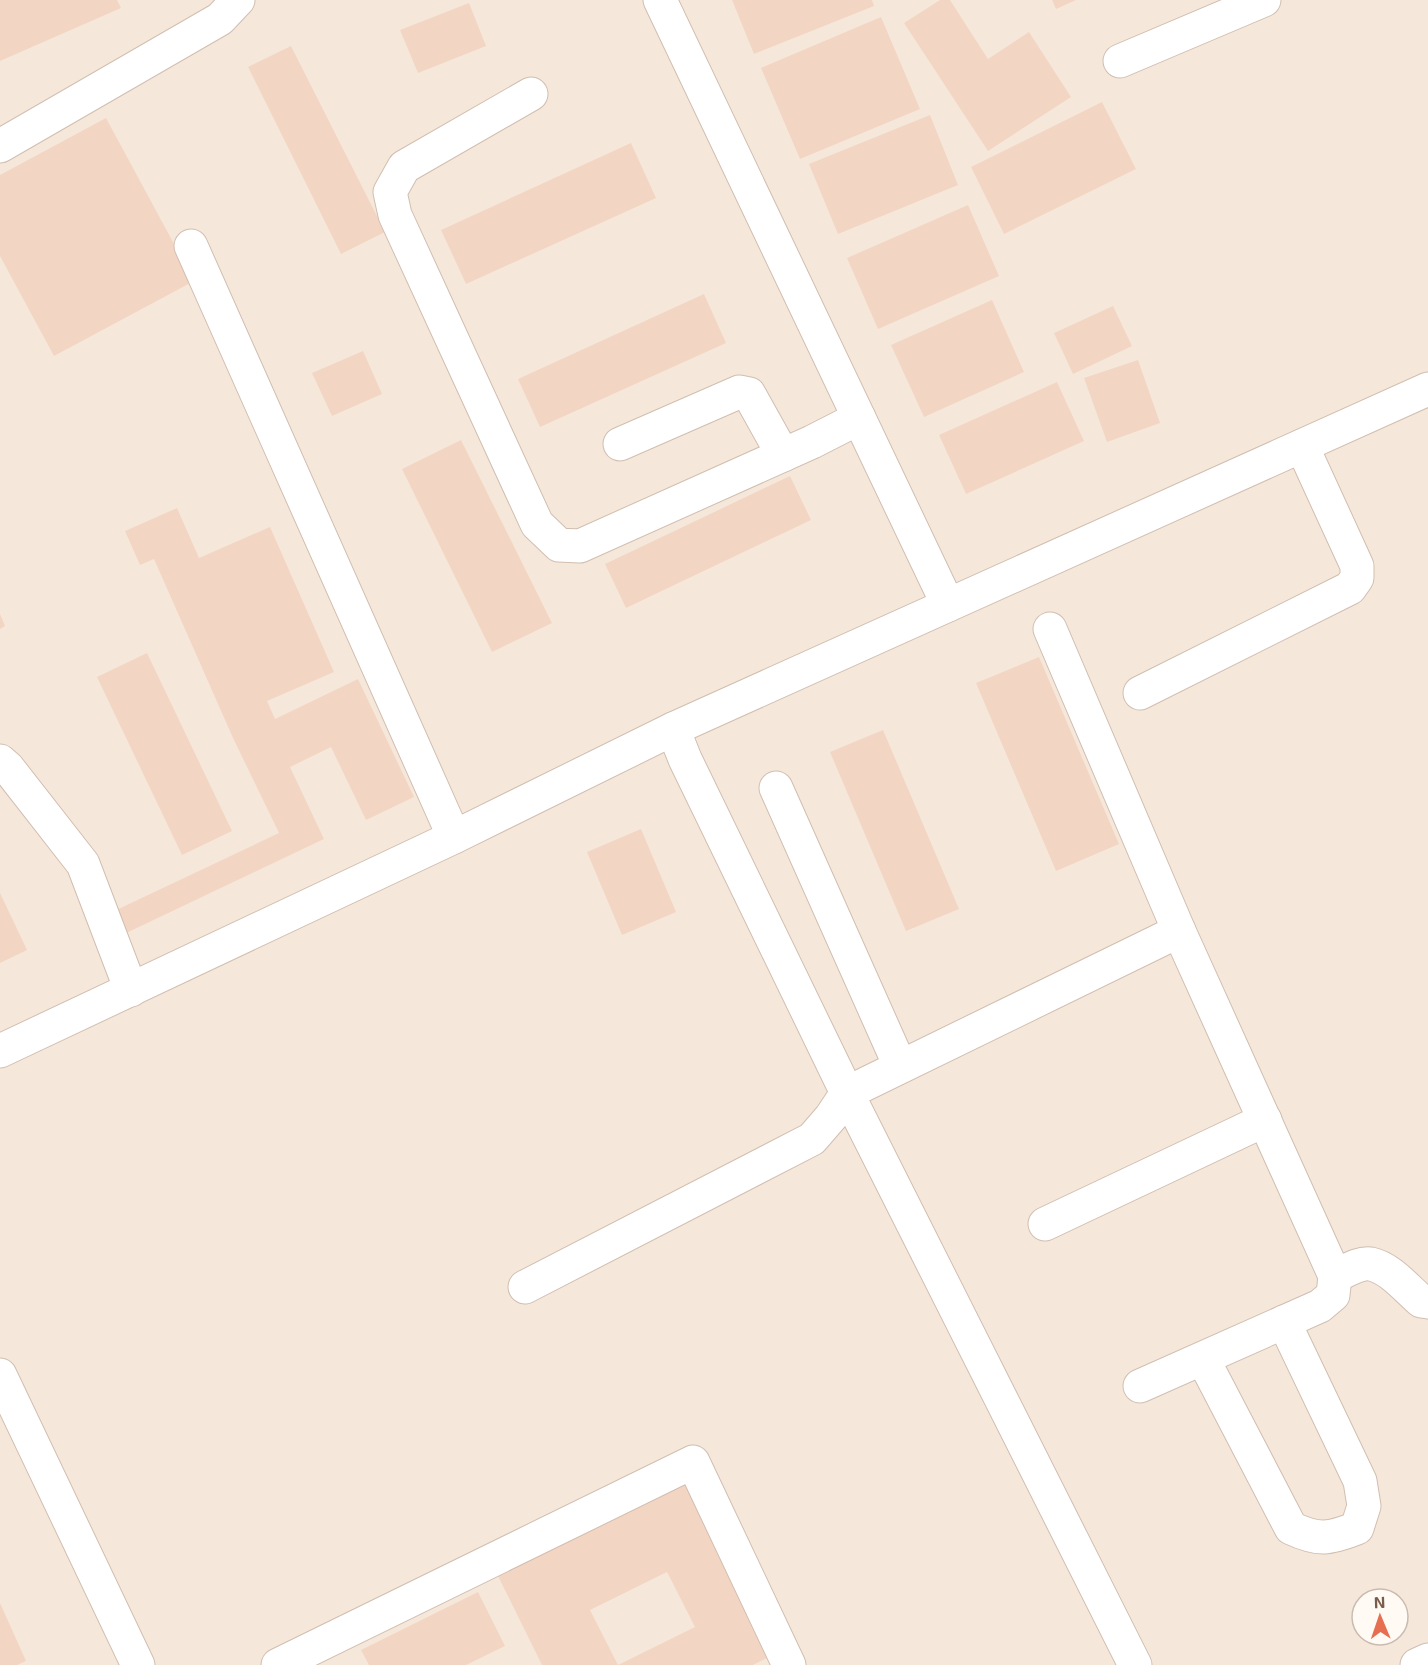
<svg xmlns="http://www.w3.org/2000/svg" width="1428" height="1665" viewBox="0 0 1428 1665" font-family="'Exo 2',sans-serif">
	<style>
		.residential { fill: #f5e8da; fill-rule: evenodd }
		.building { fill: #f3d5c3; fill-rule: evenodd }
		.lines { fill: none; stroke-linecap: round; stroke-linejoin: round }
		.minor-casing { stroke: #d1beb0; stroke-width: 35 }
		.minor { stroke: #fff; stroke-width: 33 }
	</style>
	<rect width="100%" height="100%" fill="#fdf6ec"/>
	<!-- residential -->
	<path class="residential" d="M 0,0 L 1428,0 L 1428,1665 L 0,1665 ZM 1362,1599 L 1398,1599 L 1398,1635 L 1362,1635 Z"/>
	<!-- building -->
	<g class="building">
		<path d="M 0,0 L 117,0 L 121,8 L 0,61 Z"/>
		<path d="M 732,0 L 872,0 L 874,6 L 754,54 Z"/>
		<path d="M 940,0 L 950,0 L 988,59 L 1029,32 L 1071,97 L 988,151 L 904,23 Z"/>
		<path d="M 1052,0 L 1076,0 L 1056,9 Z"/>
		<path d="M 469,3 L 486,46 L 418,73 L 400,30 Z"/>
		<path d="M 881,17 L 920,109 L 800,159 L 761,68 Z"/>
		<path d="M 291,46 L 385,232 L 341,254 L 248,67 Z"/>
		<path d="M 1102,102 L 1136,169 L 1004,234 L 971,167 Z"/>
		<path d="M 930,115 L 958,185 L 838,234 L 809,164 Z"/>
		<path d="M 106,118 L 194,281 L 54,356 L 0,256 L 0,175 Z"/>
		<path d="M 631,143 L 656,198 L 466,284 L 441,230 Z"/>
		<path d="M 968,205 L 999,276 L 878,329 L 847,258 Z"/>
		<path d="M 704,294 L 726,343 L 540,427 L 518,379 Z"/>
		<path d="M 992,300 L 1024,372 L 924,417 L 891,345 Z"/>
		<path d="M 1113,306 L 1132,346 L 1073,374 L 1054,333 Z"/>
		<path d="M 363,351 L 382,394 L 332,416 L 312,373 Z"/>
		<path d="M 1138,360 L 1160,423 L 1107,442 L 1084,378 Z"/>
		<path d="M 1057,382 L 1084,441 L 966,494 L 939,435 Z"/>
		<path d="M 461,440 L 552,623 L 492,652 L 402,469 Z"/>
		<path d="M 790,476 L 811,520 L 626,608 L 605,564 Z"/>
		<path d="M 177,508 L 199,558 L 270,527 L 334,672 L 267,701 L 275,719 L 358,679 L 414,797 L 366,820 L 331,747 L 290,767 L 324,839 L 120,936 L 110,913 L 279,833 L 233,738 L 154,559 L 140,565 L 125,531 Z"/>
		<path d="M 0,614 L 5,626 L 0,629 Z"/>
		<path d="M 147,653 L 232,831 L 182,855 L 97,677 Z"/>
		<path d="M 1039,657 L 1119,844 L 1056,871 L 976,683 Z"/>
		<path d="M 883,730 L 959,909 L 906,931 L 830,752 Z"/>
		<path d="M 641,829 L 676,912 L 622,935 L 587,852 Z"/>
		<path d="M 0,893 L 27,950 L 0,963 Z"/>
		<path d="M 687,1478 L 775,1654 L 753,1665 L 542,1665 L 496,1572 ZM 667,1572 L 695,1627 L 618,1665 L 590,1610 Z"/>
		<path d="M 478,1592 L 505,1646 L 466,1665 L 369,1665 L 361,1650 Z"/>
		<path d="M 0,1603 L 26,1661 L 17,1665 L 0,1665 Z"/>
	</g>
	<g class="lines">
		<!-- minor casing -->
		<g class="minor-casing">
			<g id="minor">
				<path d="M 660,0 L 948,605"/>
				<path d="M 1120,61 L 1264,0"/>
				<path d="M 531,94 L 404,167 L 390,192 L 395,215 L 537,524 L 559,545 L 580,546 L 812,442 L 859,418"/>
				<path d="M 0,146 L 220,19 L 238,0"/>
				<path d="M 191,246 L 454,837"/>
				<path d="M 620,444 L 739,392 L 749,394 L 783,455"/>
				<path d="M 1050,629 L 1179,931 L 1335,1276 L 1333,1295 L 1320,1306 L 1140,1386"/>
				<path d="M 1140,693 L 1350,588 L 1357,578 L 1357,566 L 1302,446"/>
				<path d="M 673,729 L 685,759 L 847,1093 L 1135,1665"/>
				<path d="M 0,761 L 8,768 L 83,864 L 131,990"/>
				<path d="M 776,788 L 900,1066"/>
				<path d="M 0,1051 L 454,837 L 673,729 L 1428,389"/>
				<path d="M 1045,1224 L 1265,1120"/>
				<path d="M 1335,1276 C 1346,1271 1360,1262 1371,1264 C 1390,1268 1407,1289 1421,1301 L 1428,1302"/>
				<path d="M 525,1287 L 812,1139 L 831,1117 L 847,1093 L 1179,931"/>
				<path d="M 1203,1359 L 1291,1528 C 1319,1541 1329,1539 1357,1528 L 1364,1506 L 1360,1481 L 1284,1322"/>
				<path d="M 0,1375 L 138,1665"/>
				<path d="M 278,1665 L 693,1462 L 789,1665"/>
				<path d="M 1417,1665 L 1428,1660"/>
			</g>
		</g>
		<!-- minor -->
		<use href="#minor" class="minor"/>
	</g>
	<!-- north arrow -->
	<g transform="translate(1380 1617) rotate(358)"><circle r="28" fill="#fffaf3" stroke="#cabbb1" stroke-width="1.5"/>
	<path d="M0-4.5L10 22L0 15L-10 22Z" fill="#e76f51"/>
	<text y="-9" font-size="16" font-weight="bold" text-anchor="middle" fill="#7a5c4d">N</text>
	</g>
</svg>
